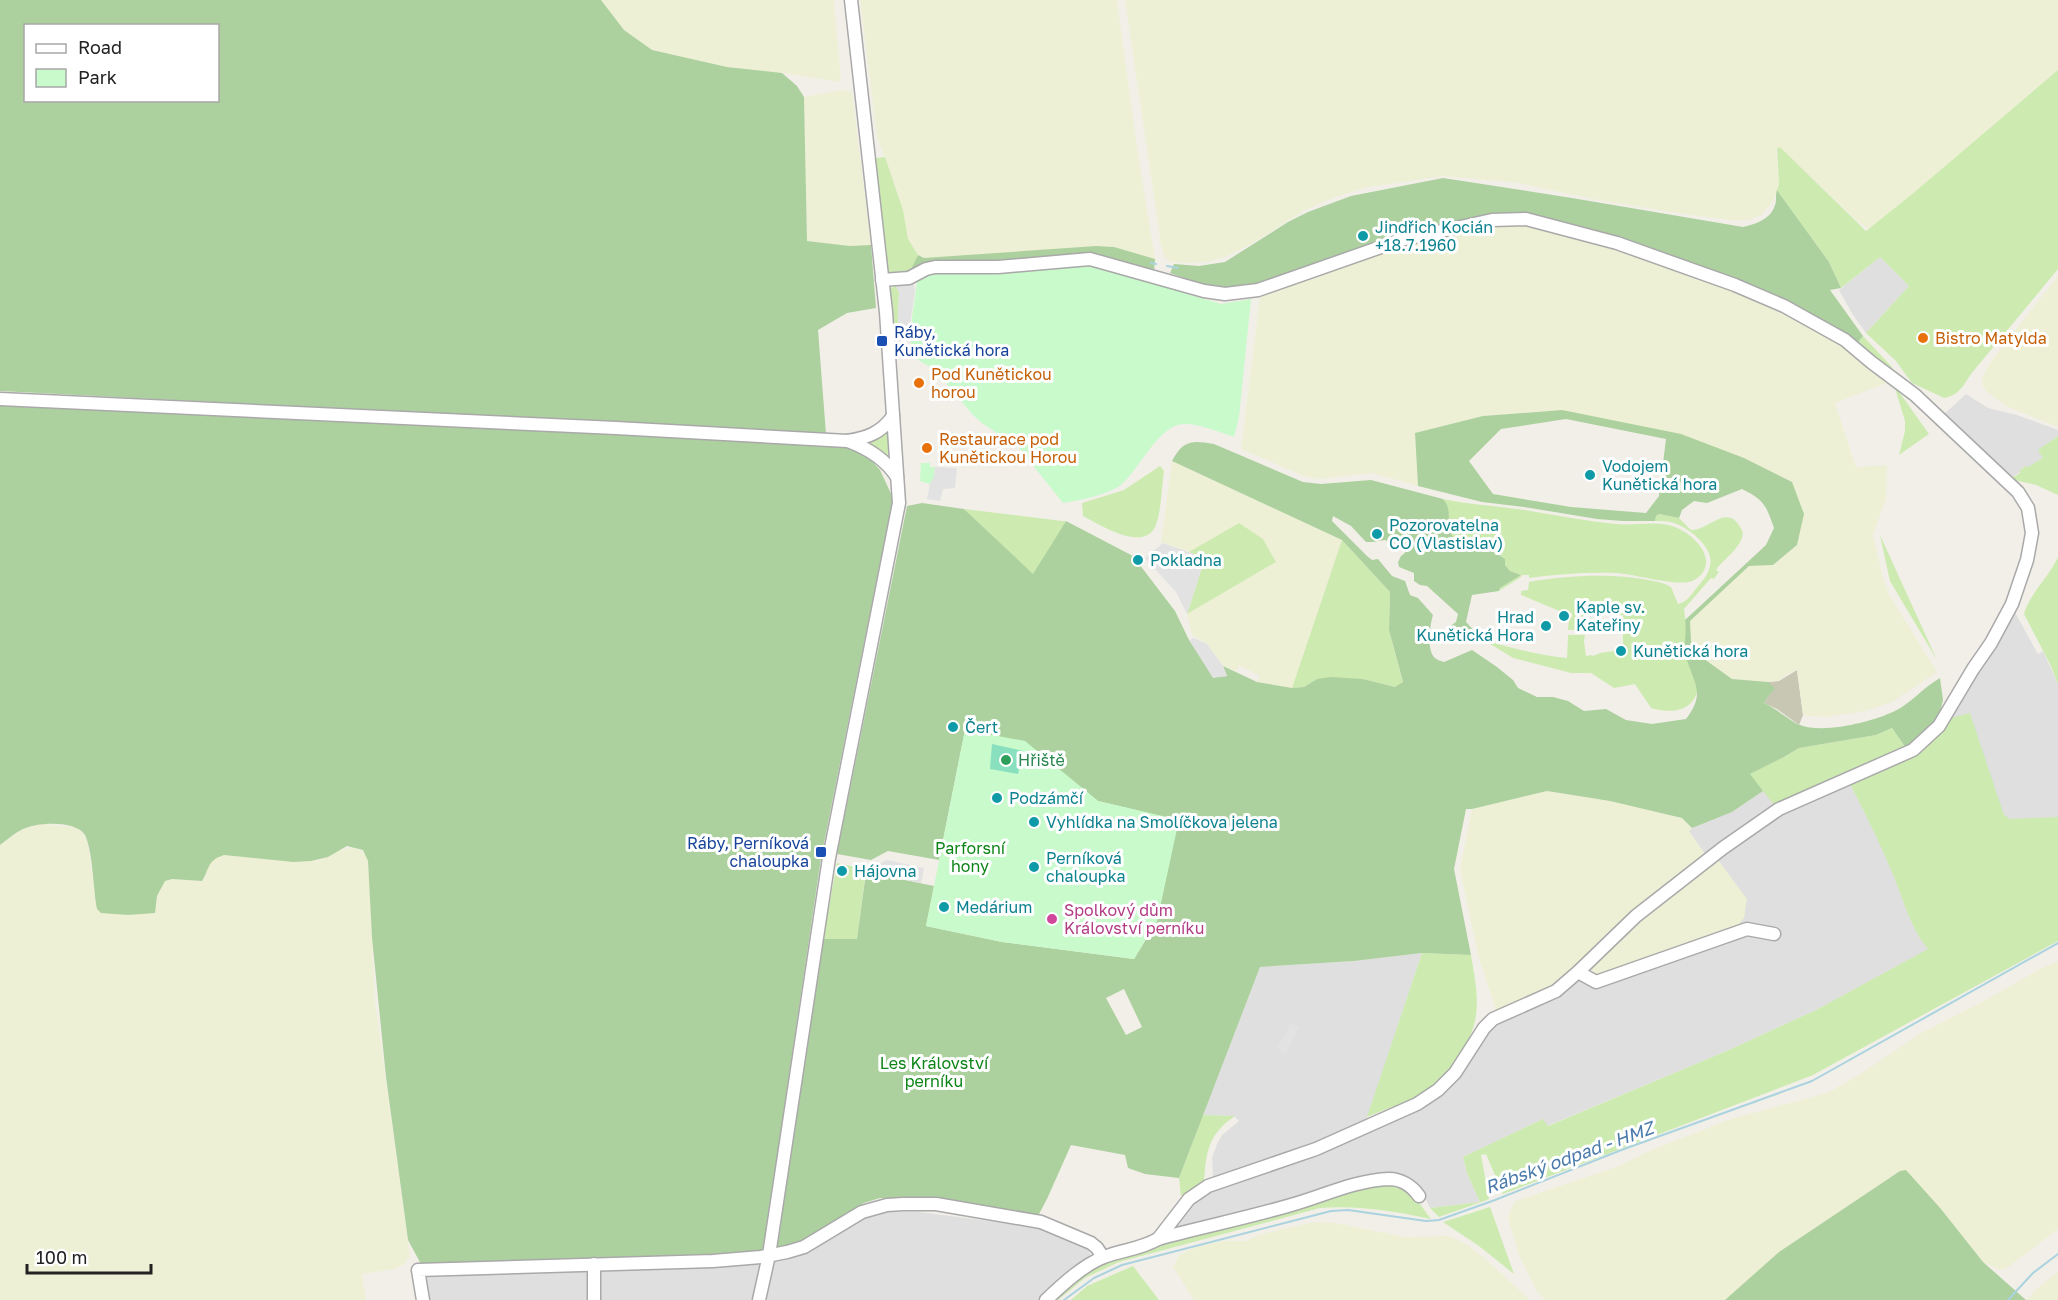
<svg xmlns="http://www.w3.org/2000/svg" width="2058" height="1300" viewBox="0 0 2058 1300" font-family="'Golos Text',sans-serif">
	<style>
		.residential { fill: #e0dfdf }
		.construction { fill: #c7c7b4 }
		.farmland { fill: #eef0d5 }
		.grass { fill: #cdebb0 }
		.forest { fill: #add19e; fill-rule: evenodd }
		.park { fill: #c8facc }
		.pitch { fill: #88e0be }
		.parking { fill: #e2e2e2 }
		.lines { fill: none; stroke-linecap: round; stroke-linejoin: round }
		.stream { stroke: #aad3df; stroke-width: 2 }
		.minor-casing { stroke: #a9a9a9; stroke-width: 15 }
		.minor { stroke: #fff; stroke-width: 12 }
		.culture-dot { fill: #0f9aa8; stroke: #fff; stroke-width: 2 }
		.food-dot { fill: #e8710a; stroke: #fff; stroke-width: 2 }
		.transit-dot { fill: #1a4fb4; stroke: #fff; stroke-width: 2 }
		.leisure-dot { fill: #2e9e5b; stroke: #fff; stroke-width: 2 }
		.hotel-dot { fill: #d1479c; stroke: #fff; stroke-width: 2 }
		.labels { text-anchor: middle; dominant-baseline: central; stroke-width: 6; stroke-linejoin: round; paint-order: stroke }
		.culture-label { font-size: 16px; fill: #0d838f; stroke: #fff; text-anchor: start }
		.transit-label { font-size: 16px; fill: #164399; stroke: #fff; text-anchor: start }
		.food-label { font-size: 16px; fill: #c56008; stroke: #fff; text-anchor: start }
		.leisure-label { font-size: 16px; fill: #27864d; stroke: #fff; text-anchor: start }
		.park-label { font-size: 16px; fill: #0c8416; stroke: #fff }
		.hotel-label { font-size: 16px; fill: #b23c85; stroke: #fff; text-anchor: start }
		.water-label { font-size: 18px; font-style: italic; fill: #4a7aab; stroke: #fff }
	</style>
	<rect width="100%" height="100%" fill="#f2efe9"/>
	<!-- residential -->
	<g class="residential">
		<path d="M 1880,257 L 1909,286 L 1866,333 L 1853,315 L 1839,290 Z"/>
		<path d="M 1966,394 L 1988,408 L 2017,415 L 2058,430 L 2058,436 L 2039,450 L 2043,458 L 2028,468 L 2026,466 L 2020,470 L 2020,472 L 2010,479 L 1941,417 Z"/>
		<path d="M 2013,609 L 2038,654 L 2043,651 L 2058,684 L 2058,885 L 2001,911 L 1816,1010 L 1729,1050 L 1547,1126 L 1543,1119 L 1463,1157 L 1467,1173 L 1480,1202 L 1430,1208 L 1421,1189 L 1172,1232 L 1171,1229 L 1187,1206 L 1203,1192 L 1424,1106 L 1495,1022 L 1625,930 L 1764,822 L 1915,754 Z"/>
		<path d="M 1749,774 L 1783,803 L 1707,857 L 1688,831 L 1697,825 L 1732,812 L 1763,791 Z"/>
		<path d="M 1422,953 L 1366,1121 L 1305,1149 L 1213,1178 L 1212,1158 L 1217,1144 L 1222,1135 L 1239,1121 L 1234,1116 L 1203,1115 L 1260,967 L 1354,961 Z"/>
		<path d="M 886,1212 L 919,1212 L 1012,1224 L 1015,1221 L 1030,1223 L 1087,1245 L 1091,1258 L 1040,1300 L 429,1300 L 425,1275 L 760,1263 L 774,1260 L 848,1224 L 875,1214 Z"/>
	</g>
	<!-- construction -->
	<path class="construction" d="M 1797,670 L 1803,715 L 1799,725 L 1777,709 L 1764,703 L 1770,694 L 1768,682 L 1779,681 Z"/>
	<!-- farmland -->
	<g class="farmland">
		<path d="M 601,0 L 834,0 L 841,82 L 782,73 L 727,67 L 652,50 L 624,30 Z"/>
		<path d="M 860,0 L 1117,0 L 1137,147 L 1155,259 L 1114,247 L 1096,246 L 972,256 L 924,258 L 918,255 L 908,239 L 899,196 L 877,137 Z"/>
		<path d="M 1125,0 L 2058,0 L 2058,70 L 1911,195 L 1871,227 L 1867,228 L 1857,221 L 1779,147 L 1776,150 L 1779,184 L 1774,200 L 1761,215 L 1749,220 L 1730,220 L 1684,214 L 1597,200 L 1518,183 L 1443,176 L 1369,187 L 1335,197 L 1305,210 L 1251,244 L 1225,257 L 1207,262 L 1188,263 L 1172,262 L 1165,258 L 1161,245 Z"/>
		<path d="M 841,90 L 852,92 L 871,245 L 850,246 L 807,241 L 804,97 Z"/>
		<path d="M 1498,225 L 1529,225 L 1622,249 L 1763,301 L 1842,341 L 1889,382 L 1835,403 L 1856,467 L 1887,465 L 1886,499 L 1873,535 L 1883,578 L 1888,593 L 1937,672 L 1892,702 L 1865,711 L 1826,717 L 1803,715 L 1797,670 L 1786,675 L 1779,681 L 1768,682 L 1732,679 L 1700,656 L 1691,641 L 1690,620 L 1749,566 L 1773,565 L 1797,545 L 1744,458 L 1562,410 L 1483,416 L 1415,433 L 1418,486 L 1372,473 L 1319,479 L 1304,476 L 1241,449 L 1260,296 L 1334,267 L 1400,245 Z"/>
		<path d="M 2058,276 L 2058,427 L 2006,406 L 1986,391 L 1983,387 L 1982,377 L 1992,360 Z"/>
		<path d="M 1172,461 L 1342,540 L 1292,688 L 1257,682 L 1260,676 L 1239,665 L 1236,671 L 1223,666 L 1207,644 L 1192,635 L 1187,614 L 1276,562 L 1263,539 L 1190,552 L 1161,542 Z"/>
		<path d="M 1547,791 L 1610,801 L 1682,818 L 1692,828 L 1689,831 L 1707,857 L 1548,991 L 1497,1013 L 1478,955 L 1460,869 L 1472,809 Z"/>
		<path d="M 44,824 L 75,827 L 84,834 L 88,845 L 97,909 L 156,907 L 157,896 L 165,881 L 173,879 L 202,881 L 206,876 L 207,866 L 215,858 L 224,855 L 297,862 L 321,860 L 339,851 L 349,848 L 358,849 L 365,853 L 368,861 L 375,1001 L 410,1257 L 404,1264 L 394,1269 L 362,1274 L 366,1300 L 0,1300 L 0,845 L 25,828 Z"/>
		<path d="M 1716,857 L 1747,899 L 1744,918 L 1739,924 L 1598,975 L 1591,975 L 1588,967 L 1625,930 Z"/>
		<path d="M 2058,961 L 2058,1229 L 2007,1268 L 2000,1270 L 1983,1262 L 1941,1209 L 1906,1171 L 1900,1171 L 1779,1252 L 1725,1300 L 1545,1300 L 1536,1290 L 1520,1258 L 1508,1218 L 1511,1209 L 1516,1201 L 1616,1167 L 1654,1149 L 1731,1119 L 1827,1093 L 1859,1075 L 1921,1033 L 1982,1002 L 2040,969 Z"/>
		<path d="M 1314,1222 L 1335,1223 L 1405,1237 L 1449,1236 L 1458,1240 L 1468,1245 L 1491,1264 L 1530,1300 L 1194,1300 L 1173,1267 L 1179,1255 L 1199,1246 L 1223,1241 L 1247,1241 L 1258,1235 Z"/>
		<path d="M 2058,1272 L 2058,1300 L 2026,1300 L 2041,1285 Z"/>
	</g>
	<!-- grass -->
	<g class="grass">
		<path d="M 2058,70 L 2058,269 L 1971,374 C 1964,385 1958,396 1944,398 L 1912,383 L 1896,361 L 1866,333 L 1909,286 L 1880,257 L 1841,288 L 1829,262 L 1777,190 L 1779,184 L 1777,149 L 1779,147 L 1782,149 L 1866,231 L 1911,195 Z"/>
		<path d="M 885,157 L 903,210 L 908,239 L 918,255 L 910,271 L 892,275 L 886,272 L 875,164 L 876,158 Z"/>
		<path d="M 896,286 L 899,292 L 897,353 L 894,349 L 888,289 Z"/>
		<path d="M 1863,336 L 1892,367 L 1891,372 L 1856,345 Z"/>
		<path d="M 1894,385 L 1929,434 L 1899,455 L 1905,431 L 1905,421 Z"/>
		<path d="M 890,429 L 892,463 L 865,445 L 879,438 Z"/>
		<path d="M 2058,436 L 2058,495 L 2036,485 L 2010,479 L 2020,473 L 2020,470 L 2026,466 L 2028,467 L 2043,458 L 2038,450 Z"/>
		<path d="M 1160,466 L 1164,471 C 1162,485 1161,515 1155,527 C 1143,552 1100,525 1083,516 L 1082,503 L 1124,490 Z"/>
		<path d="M 1443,499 C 1471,505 1498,506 1525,510 C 1555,515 1585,521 1616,524 C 1634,526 1657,520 1675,527 C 1688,532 1708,548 1706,564 C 1705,571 1700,578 1692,581 C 1677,587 1635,574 1616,573 C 1587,572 1558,574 1529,578 L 1529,575 L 1522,575 L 1521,577 L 1499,591 L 1500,588 L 1521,575 L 1510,571 L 1505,565 L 1505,559 C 1499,555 1492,550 1484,547 C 1473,544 1456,549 1451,535 C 1447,522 1451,511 1443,499 Z"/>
		<path d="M 964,509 L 1062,521 L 1066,521 L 1033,575 Z"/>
		<path d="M 1659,514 L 1679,518 L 1691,530 C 1710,531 1729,499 1743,533 C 1741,549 1725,557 1716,570 L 1719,572 L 1714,579 L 1711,578 L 1684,609 L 1687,632 L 1686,656 L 1698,687 C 1695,712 1671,714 1651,708 L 1635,684 L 1614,688 L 1591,673 L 1571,673 L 1513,658 L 1482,639 C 1510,648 1537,655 1567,658 L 1568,635 L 1585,635 L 1584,641 L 1586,656 L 1592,655 L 1593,656 L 1600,653 L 1614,651 L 1618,656 L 1625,655 L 1627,649 L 1623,643 L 1623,615 L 1586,614 L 1585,630 L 1568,630 L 1569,618 L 1572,617 L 1572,613 L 1562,612 L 1521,595 L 1521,591 L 1528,590 L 1529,582 C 1570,575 1624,572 1665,584 L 1671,587 L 1678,604 C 1687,602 1690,596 1695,590 C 1701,582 1708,576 1710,566 C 1715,548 1689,528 1674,523 C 1668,521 1662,521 1655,521 L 1656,516 Z"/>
		<path d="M 1239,523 L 1263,539 L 1276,562 L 1187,614 L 1205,558 L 1189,552 Z"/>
		<path d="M 1880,535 L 1937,660 L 1890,581 Z"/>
		<path d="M 1342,540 L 1390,592 L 1389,630 L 1403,683 L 1395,687 L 1363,679 L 1317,679 L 1304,687 L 1292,688 Z"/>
		<path d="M 2058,557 L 2058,684 L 2050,664 L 2024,614 C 2030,593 2049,577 2058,557 Z"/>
		<path d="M 1970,713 L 2004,815 L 2010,819 L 2058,817 L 2058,941 L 1813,1075 L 1503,1194 L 1486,1154 L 1481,1155 L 1489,1199 L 1487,1200 L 1439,1217 L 1430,1208 L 1480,1202 L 1467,1173 L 1463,1157 L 1543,1119 L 1548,1126 L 1729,1050 L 1816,1010 L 1928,949 C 1911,929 1904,902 1894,877 C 1881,845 1866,815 1850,784 L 1947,719 Z"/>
		<path d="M 1892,728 L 1906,748 L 1775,806 L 1749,774 L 1784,757 L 1799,748 L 1876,735 Z"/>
		<path d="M 837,863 L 866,869 L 857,939 L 823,939 Z"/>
		<path d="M 1422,953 L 1471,955 C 1474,974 1479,996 1476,1015 C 1473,1042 1448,1076 1426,1090 C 1409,1102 1386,1109 1367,1117 Z"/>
		<path d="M 1203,1115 L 1235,1116 C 1208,1134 1206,1152 1204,1183 L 1181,1196 L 1179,1178 Z"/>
		<path d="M 1389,1182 L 1411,1192 L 1431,1219 C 1395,1211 1357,1205 1320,1208 L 1119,1262 L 1085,1278 L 1058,1300 L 1052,1300 L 1074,1281 L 1114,1258 L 1319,1198 Z"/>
		<path d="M 1490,1207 L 1514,1274 L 1479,1246 L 1443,1222 Z"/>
		<path d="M 1133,1266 L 1159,1300 L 1071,1300 L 1087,1286 Z"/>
	</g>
	<!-- forest -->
	<g class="forest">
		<path d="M 0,0 L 601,0 L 624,30 L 652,50 L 727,67 L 782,73 L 797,86 L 804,97 L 807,241 L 850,246 L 871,245 L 876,308 L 847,313 L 818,330 L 826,434 L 0,391 ZM 26,26 L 218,26 L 218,100 L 26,100 Z"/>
		<path d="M 1443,178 L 1572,198 L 1743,227 C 1756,224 1771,219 1775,205 C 1777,200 1775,195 1777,190 L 1829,262 L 1841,288 L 1830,290 L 1863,336 L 1856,345 L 1809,316 L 1546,221 L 1431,228 L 1369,244 L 1251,287 L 1219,290 L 1170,273 L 1174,264 L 1199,266 L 1225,262 L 1288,222 L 1308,212 L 1351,196 Z"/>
		<path d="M 1096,246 L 1114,247 L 1155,259 L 1154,273 L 910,271 L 918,255 L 924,258 Z"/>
		<path d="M 0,406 L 617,433 L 825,445 L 861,449 L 880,470 L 893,498 L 821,858 L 763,1252 L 422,1266 L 408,1240 L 386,1077 L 372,938 L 368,861 L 363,850 L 347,846 L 328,857 L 311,861 L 293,862 L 224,855 C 206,861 210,869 202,881 L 172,879 L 165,881 L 157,896 L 155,913 L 128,915 L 101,913 L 97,909 C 93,888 93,852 85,835 C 76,820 37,822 23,829 C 15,833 8,839 0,845 Z"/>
		<path d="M 1562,410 L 1681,434 L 1744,458 L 1792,482 L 1804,514 L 1797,545 L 1773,565 L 1749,566 L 1690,621 L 1691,641 L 1700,656 L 1732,679 L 1768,682 L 1775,689 L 1770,694 L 1764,703 C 1776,708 1791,722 1800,725 C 1824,734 1872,722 1895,711 C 1911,703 1924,687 1940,678 L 1943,700 L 1937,724 L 1906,748 L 1892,728 L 1876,735 L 1799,748 L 1784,757 L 1750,774 L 1763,791 L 1732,812 L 1692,828 L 1682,818 L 1610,801 L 1547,791 L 1472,809 L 1466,809 L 1454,869 L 1471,955 L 1422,953 L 1354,961 L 1260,967 L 1179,1178 L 1145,1174 L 1128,1168 L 1125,1155 L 1071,1145 L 1047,1199 L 1038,1216 L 939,1200 L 880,1198 L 864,1203 L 797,1246 L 778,1249 L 776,1247 L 823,939 L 857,939 L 866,872 L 934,886 L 926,926 L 1002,942 L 1134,959 L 1157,921 L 1178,820 L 1098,801 L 1025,742 L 965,730 L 939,860 L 888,851 L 871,860 L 837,854 L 907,506 L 922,503 L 964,509 L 1033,574 L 1066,521 L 1133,556 L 1175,611 L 1189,640 L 1217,677 L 1227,676 L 1223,666 L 1257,682 L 1292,688 L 1304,687 L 1317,679 L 1331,677 L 1363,679 L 1395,687 L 1403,682 L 1389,630 L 1390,592 L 1342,540 L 1172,461 C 1183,440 1192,440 1214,444 L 1303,482 L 1321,484 L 1371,480 L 1443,499 C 1452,509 1447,518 1450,530 C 1456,551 1468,542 1484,547 C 1492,550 1499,555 1505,559 L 1505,565 L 1510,571 L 1521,575 L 1500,588 L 1499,591 L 1472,595 L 1466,622 L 1482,639 C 1470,636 1455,636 1449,627 L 1456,622 L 1458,614 L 1427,586 L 1420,585 L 1414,581 L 1414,573 L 1399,567 L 1398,562 L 1401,556 L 1405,553 L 1403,549 L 1385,540 L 1372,542 L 1366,542 L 1351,526 L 1333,516 L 1332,521 L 1367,556 L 1372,560 L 1378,559 L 1392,576 L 1405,581 L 1410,595 L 1418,598 L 1433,615 C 1430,625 1426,650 1435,658 C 1437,660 1441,661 1444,662 L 1472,650 L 1497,667 L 1513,680 L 1518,688 L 1537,697 L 1553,697 L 1568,701 L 1584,711 L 1606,709 L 1626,720 L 1652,724 L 1686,719 C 1706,693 1694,684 1686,657 C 1683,647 1687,631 1685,620 L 1766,545 L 1774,528 C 1766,505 1764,500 1742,489 L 1707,503 L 1694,501 L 1682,510 L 1679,518 L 1659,514 L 1656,516 L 1655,521 L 1622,521 L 1597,519 L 1524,507 L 1482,502 L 1418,486 L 1415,433 L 1483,416 ZM 1566,419 L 1666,439 L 1659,496 L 1646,513 L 1571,507 L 1493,494 L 1469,461 L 1501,429 ZM 1124,989 L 1142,1027 L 1126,1035 L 1106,998 Z"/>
		<path d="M 1906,1170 L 1941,1209 L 1983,1262 L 2026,1300 L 1725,1300 L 1779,1252 L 1900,1171 Z"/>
	</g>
	<!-- park -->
	<g class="park">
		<path d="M 1078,264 L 1115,270 L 1147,282 L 1221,304 L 1251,299 L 1239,417 L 1234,437 C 1219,432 1200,424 1184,424 C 1159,424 1139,470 1121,485 C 1109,494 1079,501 1063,503 L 1020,449 L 982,423 L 973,415 L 935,370 L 910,355 L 912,317 L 917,282 L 920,277 L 929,273 Z"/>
		<path d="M 944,436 L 958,437 L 957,448 L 944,447 Z"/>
		<path d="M 921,463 L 930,463 L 930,467 L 935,467 L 934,477 L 930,484 L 920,481 Z"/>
		<path d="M 965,730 L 1025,741 L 1098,801 L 1179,820 L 1157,921 L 1134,959 L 1002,942 L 926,926 Z"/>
	</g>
	<!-- pitch -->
	<path class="pitch" d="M 992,744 L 1023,751 L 1018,774 L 990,769 Z"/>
	<!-- parking -->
	<g class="parking">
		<path d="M 913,283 L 915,290 L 909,331 L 904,330 L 902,351 L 897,351 L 899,293 L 896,286 Z"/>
		<path d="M 935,467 L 957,468 L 955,488 L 943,489 L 940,501 L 927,499 L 930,484 L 934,477 Z"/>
		<path d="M 1163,543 L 1205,558 L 1187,614 L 1176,592 L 1145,558 Z"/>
		<path d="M 1194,638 L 1207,644 L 1223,666 L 1227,676 L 1213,678 L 1189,640 Z"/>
		<path d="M 887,860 L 924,868 L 921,883 L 866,872 L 867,864 L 875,866 Z"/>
		<path d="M 1291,1023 L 1300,1027 L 1284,1056 L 1277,1047 Z"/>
	</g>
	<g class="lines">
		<!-- stream -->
		<g class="stream">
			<path d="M 1151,263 L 1156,264"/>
			<path d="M 1167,266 L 1178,268"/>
			<path d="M 1064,1300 L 1094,1278 L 1122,1265 L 1331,1211 L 1348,1210 L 1426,1221 L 1439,1220 L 1495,1200 L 1624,1149 L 1812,1081 L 2058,943"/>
			<path d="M 2008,1300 L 2033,1273 L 2058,1254"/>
		</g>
		<!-- minor casing -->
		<g class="minor-casing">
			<g id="minor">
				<path d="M 882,280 L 909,278 L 926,269 L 935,267 L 998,267 L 1090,259 L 1204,291 L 1225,294 L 1258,290 L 1401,240 L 1492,220 L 1526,219 L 1617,243 L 1735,285 L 1784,306 L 1845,340 L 1871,362 L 1915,395 L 2018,492 L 2028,508 L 2032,533 L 2027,560 L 2012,604 L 1991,643 L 1973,669 L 1939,726 L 1913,750 L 1779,809 L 1723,848 L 1636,916 L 1578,972 L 1556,991 L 1493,1019 L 1484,1028 L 1455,1073 L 1438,1090 L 1417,1104 L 1316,1149 L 1208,1186 L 1189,1199 L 1158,1239"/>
				<path d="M 0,399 L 616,428 L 847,441 C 867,438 881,433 893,416"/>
				<path d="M 848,441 C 867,448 886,460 897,477"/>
				<path d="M 1578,972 L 1596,982 L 1747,929 L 1774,934"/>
				<path d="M 423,1300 L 418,1270 L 713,1261 L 761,1257 L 787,1252 L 804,1247 L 862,1212 L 887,1205 L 903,1204 L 936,1204 L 1041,1222 L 1091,1243 L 1097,1248 L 1103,1257"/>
				<path d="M 594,1300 L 594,1264"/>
				<path d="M 759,1300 L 769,1255 L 829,858 L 899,503 L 886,312 L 851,0"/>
				<path d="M 1046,1300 C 1062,1285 1083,1265 1104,1257 C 1122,1250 1141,1249 1158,1239 C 1202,1227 1247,1218 1291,1205 C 1323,1196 1356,1180 1389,1179 C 1401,1179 1412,1186 1419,1196"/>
			</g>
		</g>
		<!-- minor -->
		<use href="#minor" class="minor"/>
	</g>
	<!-- markers -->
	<g class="culture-dot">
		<circle cx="1363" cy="236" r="6"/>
		<circle cx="1590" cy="475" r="6"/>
		<circle cx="1377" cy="534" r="6"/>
		<circle cx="1138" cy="560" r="6"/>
		<circle cx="1564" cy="616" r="6"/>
		<circle cx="1546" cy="626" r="6"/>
		<circle cx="1621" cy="651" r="6"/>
		<circle cx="953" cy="727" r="6"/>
		<circle cx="997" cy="798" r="6"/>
		<circle cx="1034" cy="822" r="6"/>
		<circle cx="1034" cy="867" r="6"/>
		<circle cx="842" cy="871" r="6"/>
		<circle cx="944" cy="907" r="6"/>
	</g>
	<g class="food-dot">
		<circle cx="1923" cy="338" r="6"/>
		<circle cx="919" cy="383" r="6"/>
		<circle cx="927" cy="448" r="6"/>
	</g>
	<g class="transit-dot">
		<rect x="876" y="335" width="12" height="12" rx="3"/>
		<rect x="815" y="846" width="12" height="12" rx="3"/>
	</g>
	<circle class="leisure-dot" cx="1006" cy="760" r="6"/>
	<circle class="hotel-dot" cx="1052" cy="919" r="6"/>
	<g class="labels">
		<!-- culture labels -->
		<g class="culture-label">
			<text x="1375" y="227">Jindřich Kocián<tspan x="1375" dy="18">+18.7.1960</tspan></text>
			<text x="1602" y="466">Vodojem<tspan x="1602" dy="18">Kunětická hora</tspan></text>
			<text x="1389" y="525">Pozorovatelna<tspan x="1389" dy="18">CO (Vlastislav)</tspan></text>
			<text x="1150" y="560">Pokladna</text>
			<text x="1576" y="607">Kaple sv.<tspan x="1576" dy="18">Kateřiny</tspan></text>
			<text x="1534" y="617" text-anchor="end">Hrad<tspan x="1534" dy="18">Kunětická Hora</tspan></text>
			<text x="1633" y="651">Kunětická hora</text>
			<text x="965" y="727">Čert</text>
			<text x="1009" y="798">Podzámčí</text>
			<text x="1046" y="822">Vyhlídka na Smolíčkova jelena</text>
			<text x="1046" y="858">Perníková<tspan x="1046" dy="18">chaloupka</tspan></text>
			<text x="854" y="871">Hájovna</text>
			<text x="956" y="907">Medárium</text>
		</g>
		<!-- transit labels -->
		<g class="transit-label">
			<text x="894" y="332">Ráby,<tspan x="894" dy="18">Kunětická hora</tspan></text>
			<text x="809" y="843" text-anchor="end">Ráby, Perníková<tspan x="809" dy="18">chaloupka</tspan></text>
		</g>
		<!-- food labels -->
		<g class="food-label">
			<text x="1935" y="338">Bistro Matylda</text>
			<text x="931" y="374">Pod Kunětickou<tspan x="931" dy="18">horou</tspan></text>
			<text x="939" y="439">Restaurace pod<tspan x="939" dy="18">Kunětickou Horou</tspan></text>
		</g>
		<!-- leisure labels -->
		<g class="leisure-label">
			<text x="1018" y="760">Hřiště</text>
		</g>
		<!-- park labels -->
		<g class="park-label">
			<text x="970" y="848">Parforsní<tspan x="970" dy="18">hony</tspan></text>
			<text x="934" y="1063">Les Království<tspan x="934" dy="18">perníku</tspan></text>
		</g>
		<!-- hotel labels -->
		<g class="hotel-label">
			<text x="1064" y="910">Spolkový dům<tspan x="1064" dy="18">Království perníku</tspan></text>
		</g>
		<!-- water labels -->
		<g class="water-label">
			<text transform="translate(1569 1157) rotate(-20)">Rábský odpad - HMZ</text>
		</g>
	</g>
	<!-- legend -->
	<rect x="24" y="24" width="195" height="78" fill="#ffffff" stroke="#a7a7a7" stroke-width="1.5"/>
	<rect x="36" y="44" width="30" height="9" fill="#ffffff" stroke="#a7a7a7" stroke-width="1.5"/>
	<text x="78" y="54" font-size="18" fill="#222222">Road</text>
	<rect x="36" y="69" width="30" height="18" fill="#c8facc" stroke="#a7a7a7" stroke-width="1.5"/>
	<text x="78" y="84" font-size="18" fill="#222222">Park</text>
	<!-- scale -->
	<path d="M27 1264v9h124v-9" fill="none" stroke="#222222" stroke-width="3"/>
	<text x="36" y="1264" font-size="18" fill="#222222" stroke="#ffffff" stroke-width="4.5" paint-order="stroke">100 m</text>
</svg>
